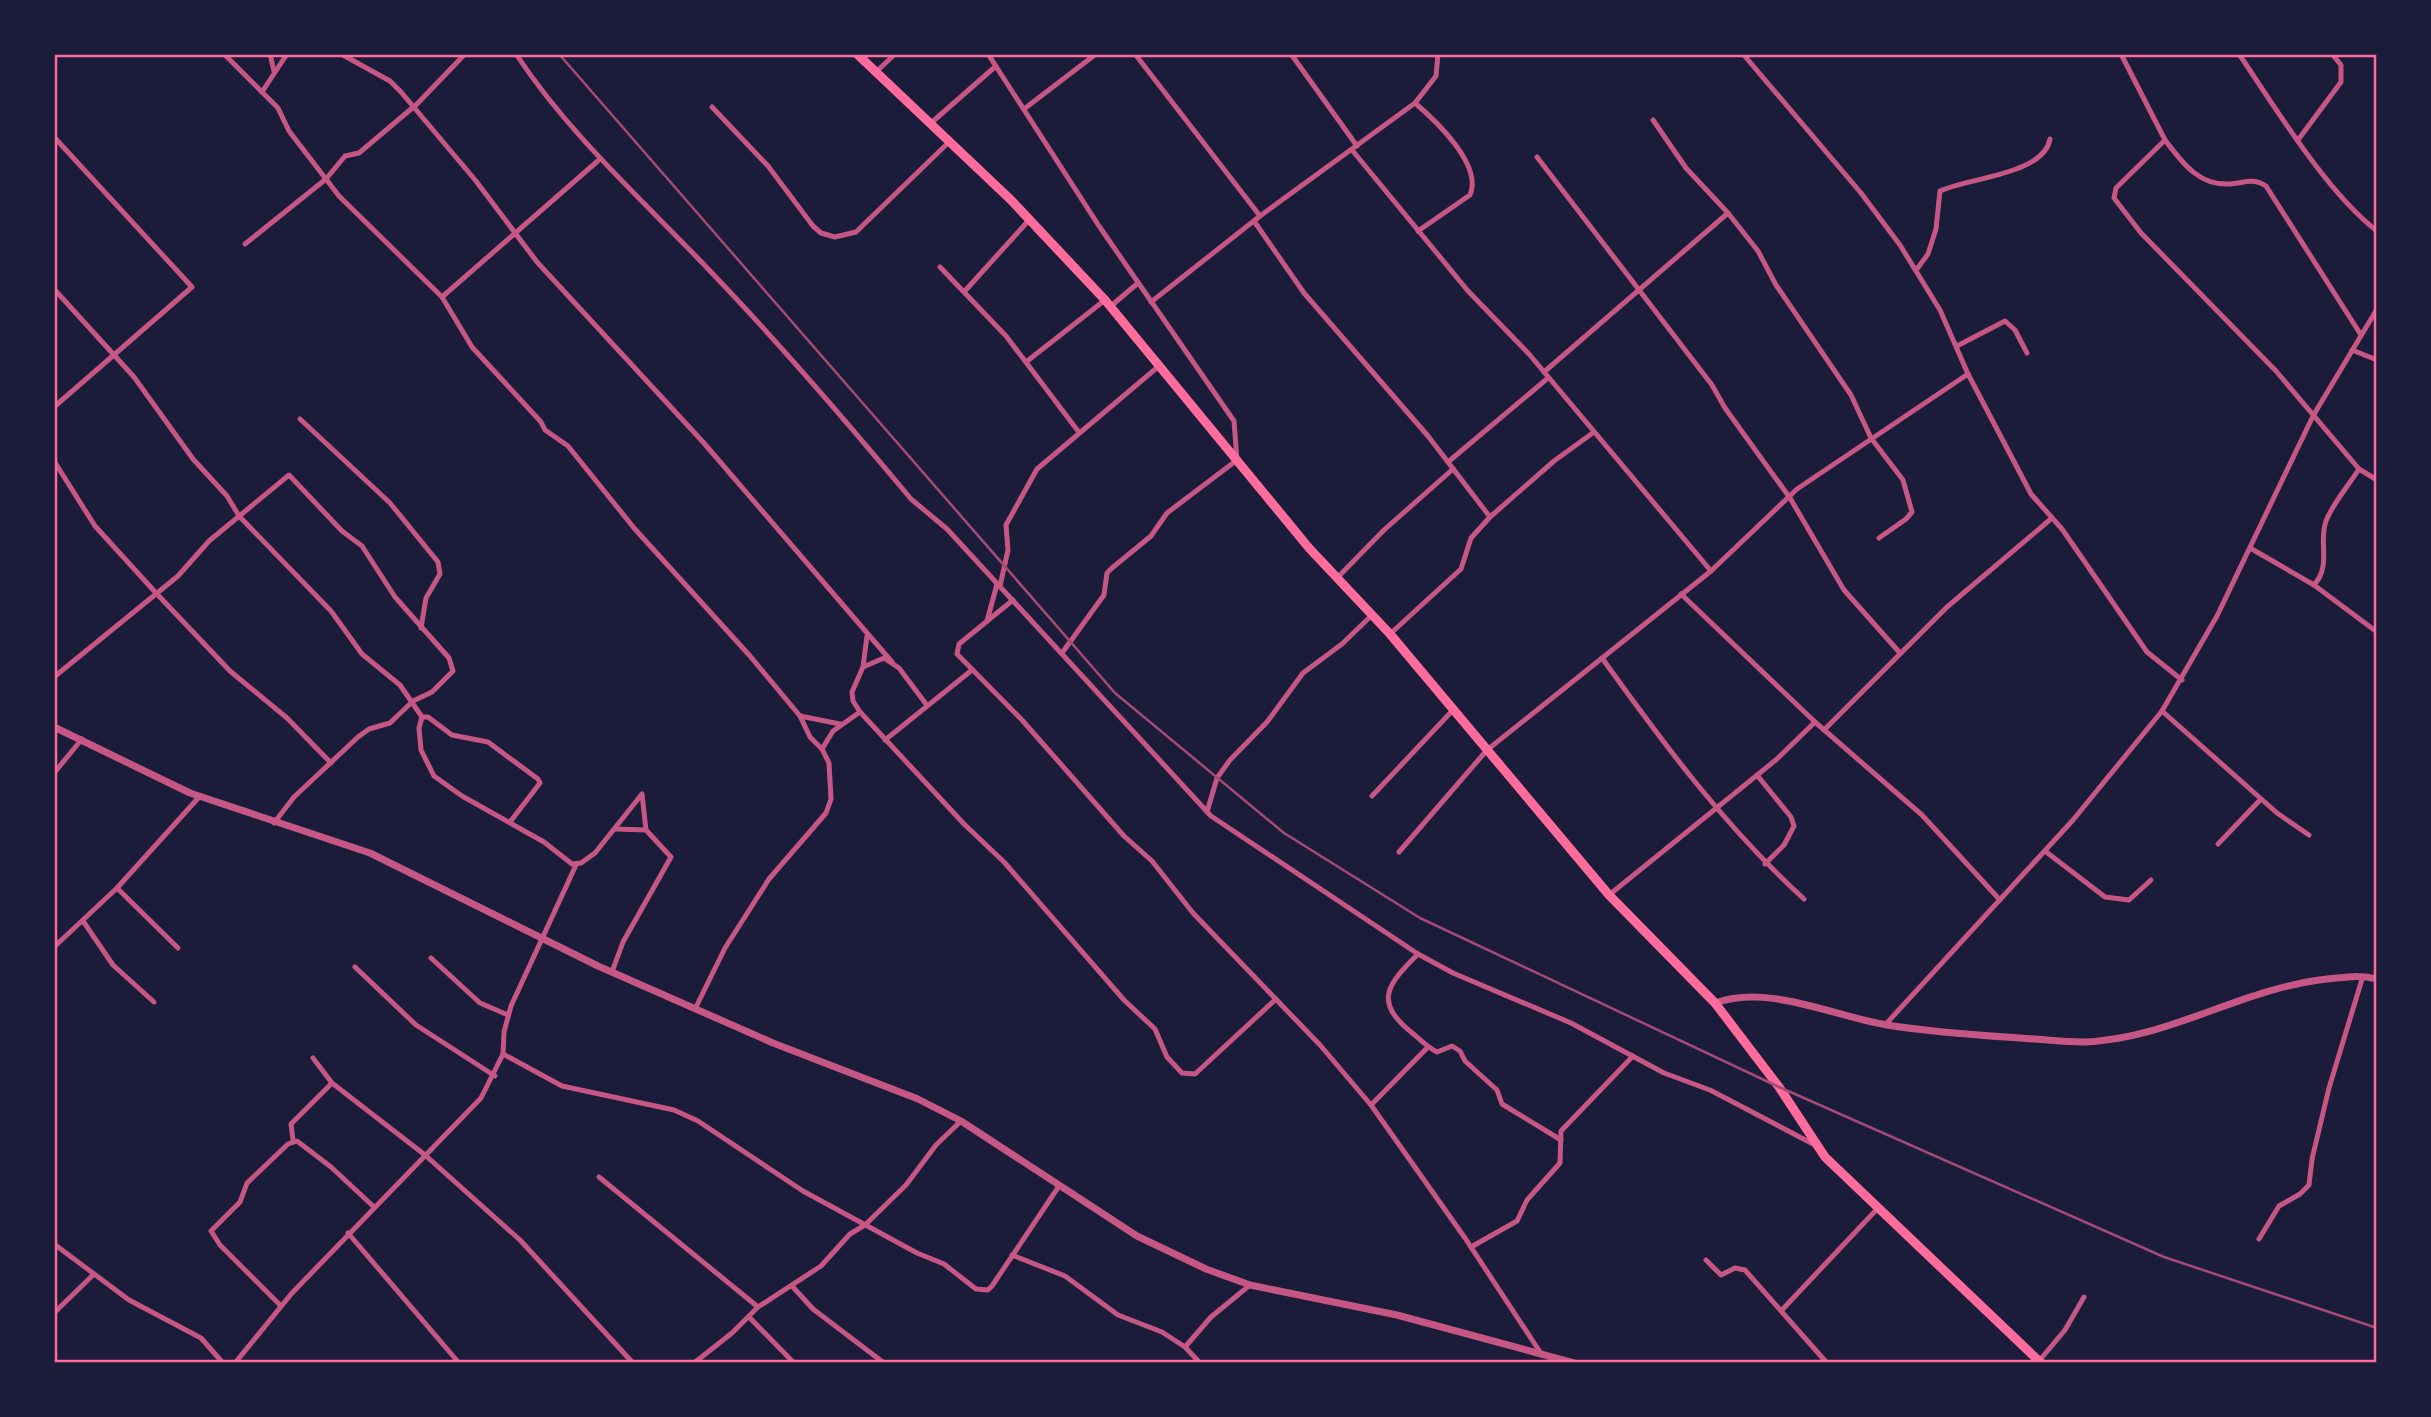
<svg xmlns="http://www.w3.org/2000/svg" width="2431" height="1417" viewBox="0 0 2431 1417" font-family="Barlow,sans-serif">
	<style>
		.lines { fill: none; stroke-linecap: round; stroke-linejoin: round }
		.minor { stroke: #c65784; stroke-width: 5 }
		.tertiary { stroke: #c65784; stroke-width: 7 }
		.primary { stroke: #ff6b9d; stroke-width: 9 }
		.rail { stroke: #a44b75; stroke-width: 2.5 }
		.neatline { fill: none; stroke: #ff6b9d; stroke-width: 2.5 }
	</style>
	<rect width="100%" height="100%" fill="#1b1b3a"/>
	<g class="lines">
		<!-- minor -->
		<g class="minor">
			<path d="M 224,54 L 278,108 L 289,131 L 339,196 L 442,297 L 472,347 L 541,422 L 545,430 L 568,446 L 634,528 L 750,656 L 800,716 L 810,737 L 822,749 L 829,763 L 831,799 L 826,813 L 769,879 L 725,948 L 696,1007"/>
			<path d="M 270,54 L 274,71"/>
			<path d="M 341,54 L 390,81 L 401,92 L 476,181 L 537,262 L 703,442 L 892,662"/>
			<path d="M 516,54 C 570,136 644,201 711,272 C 780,344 847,422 911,499 L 947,529 L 1211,816 L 1418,954 L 1453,973 L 1571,1023 L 1664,1073 L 1710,1090 L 1815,1145"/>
			<path d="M 988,54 L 1099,226 L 1234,421 L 1237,460 L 1167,513 L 1151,536 L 1112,568 L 1107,573 L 1104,595 L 1062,653"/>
			<path d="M 1135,54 L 1260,216"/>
			<path d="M 1291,54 L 1357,146"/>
			<path d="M 1743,54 L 1861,193 L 1900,245 L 1940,310 L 1968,374 L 2031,494 L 2062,529 L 2147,652 L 2182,680"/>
			<path d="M 2121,54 L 2165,140 L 2116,188 L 2114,198 L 2141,233 L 2276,371 L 2359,469 L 2377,480"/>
			<path d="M 2239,54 C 2275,107 2327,193 2377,231"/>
			<path d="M 877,71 L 895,54"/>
			<path d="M 262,92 L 287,54"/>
			<path d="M 1415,103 C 1436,121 1483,165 1470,195 L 1418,231"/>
			<path d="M 712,107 L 768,166 L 813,226 L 821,233 L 835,237 L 856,232 L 949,142"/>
			<path d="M 1024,109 L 1096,54"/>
			<path d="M 1653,120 L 1686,168 L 1728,213 L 1758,251 L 1776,285 L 1851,395 L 1871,438 L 1903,480 L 1912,512 L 1906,519 L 1879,538"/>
			<path d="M 931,123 L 996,66"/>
			<path d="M 54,137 L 192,287 L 54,407"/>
			<path d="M 2165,140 C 2182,162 2198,186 2230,184 C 2244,183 2253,177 2266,186 L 2361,335"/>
			<path d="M 2298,140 L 2341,82 L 2341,65 L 2332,54"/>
			<path d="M 1352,150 L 1468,291 L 1529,354 L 1711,571"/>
			<path d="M 1537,157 L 1712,385 L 1725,408 L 1790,498 L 1844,590 L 1900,653"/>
			<path d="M 1254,221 L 1304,293 L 1428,436 L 1490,517"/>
			<path d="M 245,244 L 326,179 L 345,156 L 359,153 L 417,104 L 465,54"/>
			<path d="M 940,267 L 1006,336 L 1078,431"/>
			<path d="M 1917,269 L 1928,254 L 1936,229 L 1940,191 C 1966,178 2044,175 2050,139"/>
			<path d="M 54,289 L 134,377 L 193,459 L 227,496 L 239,516 L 331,611 L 362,654 L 400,685 L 422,717 L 419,728 L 421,750 L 434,776 L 462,796 L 544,842 L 572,864 L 581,863 L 595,853 L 642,794 L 646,830"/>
			<path d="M 964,292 L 1029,220"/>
			<path d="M 442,297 L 600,159"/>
			<path d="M 1151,302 L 1260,216 L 1415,103 L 1436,76 L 1438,54"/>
			<path d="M 1111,306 L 1138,283"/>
			<path d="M 1957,346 L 2005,321 L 2015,330 L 2027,353"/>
			<path d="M 2352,350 L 2377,360"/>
			<path d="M 1026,362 L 1105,300"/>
			<path d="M 1544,372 L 1728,213"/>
			<path d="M 300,419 L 390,503 L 438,562 L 440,574 L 426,598 L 421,628"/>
			<path d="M 54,461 L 95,526 L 156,593 L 230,671 L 287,718 L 331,763"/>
			<path d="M 1448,462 L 1548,378"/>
			<path d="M 2250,548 L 2314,585 L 2377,632"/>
			<path d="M 1337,578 L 1384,530 L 1453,469"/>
			<path d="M 2314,585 C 2332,565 2318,543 2326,521 C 2333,503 2349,485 2359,469"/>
			<path d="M 1000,586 L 1008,550 L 1006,525 L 1037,469 L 1159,366"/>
			<path d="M 1681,594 L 1815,722 L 1922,815 L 2000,900"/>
			<path d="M 1013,600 L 959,644 L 957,654 L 1022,720 L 1124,836 L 1152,861 L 1193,913 L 1320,1045 L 1371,1105 L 1465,1238 L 1542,1355"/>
			<path d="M 987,621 L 997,584"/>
			<path d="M 1390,634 L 1461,569 L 1471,538 L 1490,517 L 1554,461 L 1594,432"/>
			<path d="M 1602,658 C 1663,743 1726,828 1804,899"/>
			<path d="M 863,667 L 867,636"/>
			<path d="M 54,677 L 178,576 L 209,541 L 289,475 L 342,531 L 362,546 L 395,597 L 449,658 L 453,671 L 432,692 L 413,701 L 390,723 L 369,729 L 358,737 L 294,797 L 274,823"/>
			<path d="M 926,704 L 899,668 L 884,658 L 863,667 L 852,692 L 853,701 L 860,712 L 964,824 L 1004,862 L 1124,1000 L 1155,1029 L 1167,1057 L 1182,1073 L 1195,1074 L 1276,999"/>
			<path d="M 2162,711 L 2277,813 L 2309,835"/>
			<path d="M 800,716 L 840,724"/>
			<path d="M 422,717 L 428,717 L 452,735 L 488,742 L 538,779 L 540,783 L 510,822"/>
			<path d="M 1824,730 L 1947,607 L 2052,518"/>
			<path d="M 885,740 L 972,670"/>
			<path d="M 822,749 L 833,731 L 860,712"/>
			<path d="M 54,773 L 82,739"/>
			<path d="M 1757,775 L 1791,817 L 1794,826 L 1784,845 L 1765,864"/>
			<path d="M 1372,796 L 1453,710"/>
			<path d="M 1207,812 L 1217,778 L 1230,760 L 1267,722 L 1303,673 L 1342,644 L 1372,615"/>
			<path d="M 2218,844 L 2261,799"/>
			<path d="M 2045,851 L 2105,897 L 2129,900 L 2151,880"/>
			<path d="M 1399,852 L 1487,750 L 1711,571 L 1797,489 L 1968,374"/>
			<path d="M 117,888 L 178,948"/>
			<path d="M 1609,895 L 1777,759 L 1815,722"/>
			<path d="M 83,921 L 113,965 L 154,1002"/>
			<path d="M 54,947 L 117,888 L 200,796"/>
			<path d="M 1418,954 C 1388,984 1373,1001 1411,1032 C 1420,1039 1427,1047 1437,1052 L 1452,1046 L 1460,1051 L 1465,1061 L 1497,1090 L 1502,1104 L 1561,1140"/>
			<path d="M 431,958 L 480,1003 L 508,1015"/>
			<path d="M 355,967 L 416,1025 L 495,1076"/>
			<path d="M 612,972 L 623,942 L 671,857 L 646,830 L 616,829"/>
			<path d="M 1885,1025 L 2073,820 L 2162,711 L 2217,616 L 2313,416 L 2377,309"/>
			<path d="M 503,1054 L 562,1086 L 674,1110 L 698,1121 L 803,1191 L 917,1253 L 944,1264 L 976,1289 L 988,1290 L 992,1286 L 1059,1186"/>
			<path d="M 313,1058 L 332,1083 L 425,1155 L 520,1240 L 633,1363"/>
			<path d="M 1371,1105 L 1428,1047"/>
			<path d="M 293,1140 L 291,1124 L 332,1083"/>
			<path d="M 599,1177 L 758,1307"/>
			<path d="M 348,1233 L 459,1363"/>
			<path d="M 2259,1239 L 2279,1206 L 2300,1194 L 2309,1185 L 2312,1159 L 2329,1088 L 2363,976"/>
			<path d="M 54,1244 L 129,1300 L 201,1338 L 223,1363"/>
			<path d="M 1471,1247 L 1517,1221 L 1527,1200 L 1560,1163 L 1561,1131 L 1633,1056"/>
			<path d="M 1012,1255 L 1065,1276 L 1118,1315 L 1162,1332 L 1185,1347"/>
			<path d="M 1706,1260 L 1721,1275 L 1735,1268 L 1745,1270 L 1827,1363"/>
			<path d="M 792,1286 L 813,1309 L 884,1363"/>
			<path d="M 281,1306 L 220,1245 L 211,1231 L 240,1202 L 247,1183 L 288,1144 L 297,1141 L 331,1167 L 374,1207"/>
			<path d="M 1781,1311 L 1878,1208"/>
			<path d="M 54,1313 L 93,1275"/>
			<path d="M 749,1317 L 794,1363"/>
			<path d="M 2039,1361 L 2065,1330 L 2084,1297"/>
			<path d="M 235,1363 L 292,1293 L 481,1098 L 503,1054 L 504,1032 L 511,1006 L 576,865"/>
			<path d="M 694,1363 L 732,1333 L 758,1307 L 821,1266 L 850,1234 L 865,1225 L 906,1185 L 936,1145 L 961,1121"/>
			<path d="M 1200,1363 L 1185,1347 L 1211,1317 L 1250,1285"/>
		</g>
		<!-- tertiary -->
		<g class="tertiary">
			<path d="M 54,727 L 190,793 L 370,853 L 598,966 L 773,1043 L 918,1099 L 961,1121 L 1137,1236 L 1206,1269 L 1250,1285 L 1397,1315 L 1574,1363"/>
			<path d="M 1715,1003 C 1770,984 1832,1016 1887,1025 C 1930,1032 1975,1035 2019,1038 C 2040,1039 2062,1042 2083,1042 C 2165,1040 2238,991 2319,980 C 2338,978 2357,974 2377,979"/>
		</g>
		<!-- primary -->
		<path class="primary" d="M 857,54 L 1011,200 L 1105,300 L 1309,548 L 1390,634 L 1609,895 L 1715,1003 L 1779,1087 L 1825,1157 L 2041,1363"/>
		<!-- rail -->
		<path class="rail" d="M 559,54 L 1115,693 L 1284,833 L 1420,918 L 1779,1087 L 2164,1257 L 2377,1328"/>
	</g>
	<!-- border -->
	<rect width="2431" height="1417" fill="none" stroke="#1b1b3a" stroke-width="112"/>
	<rect x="56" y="56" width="2319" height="1305" class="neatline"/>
</svg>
